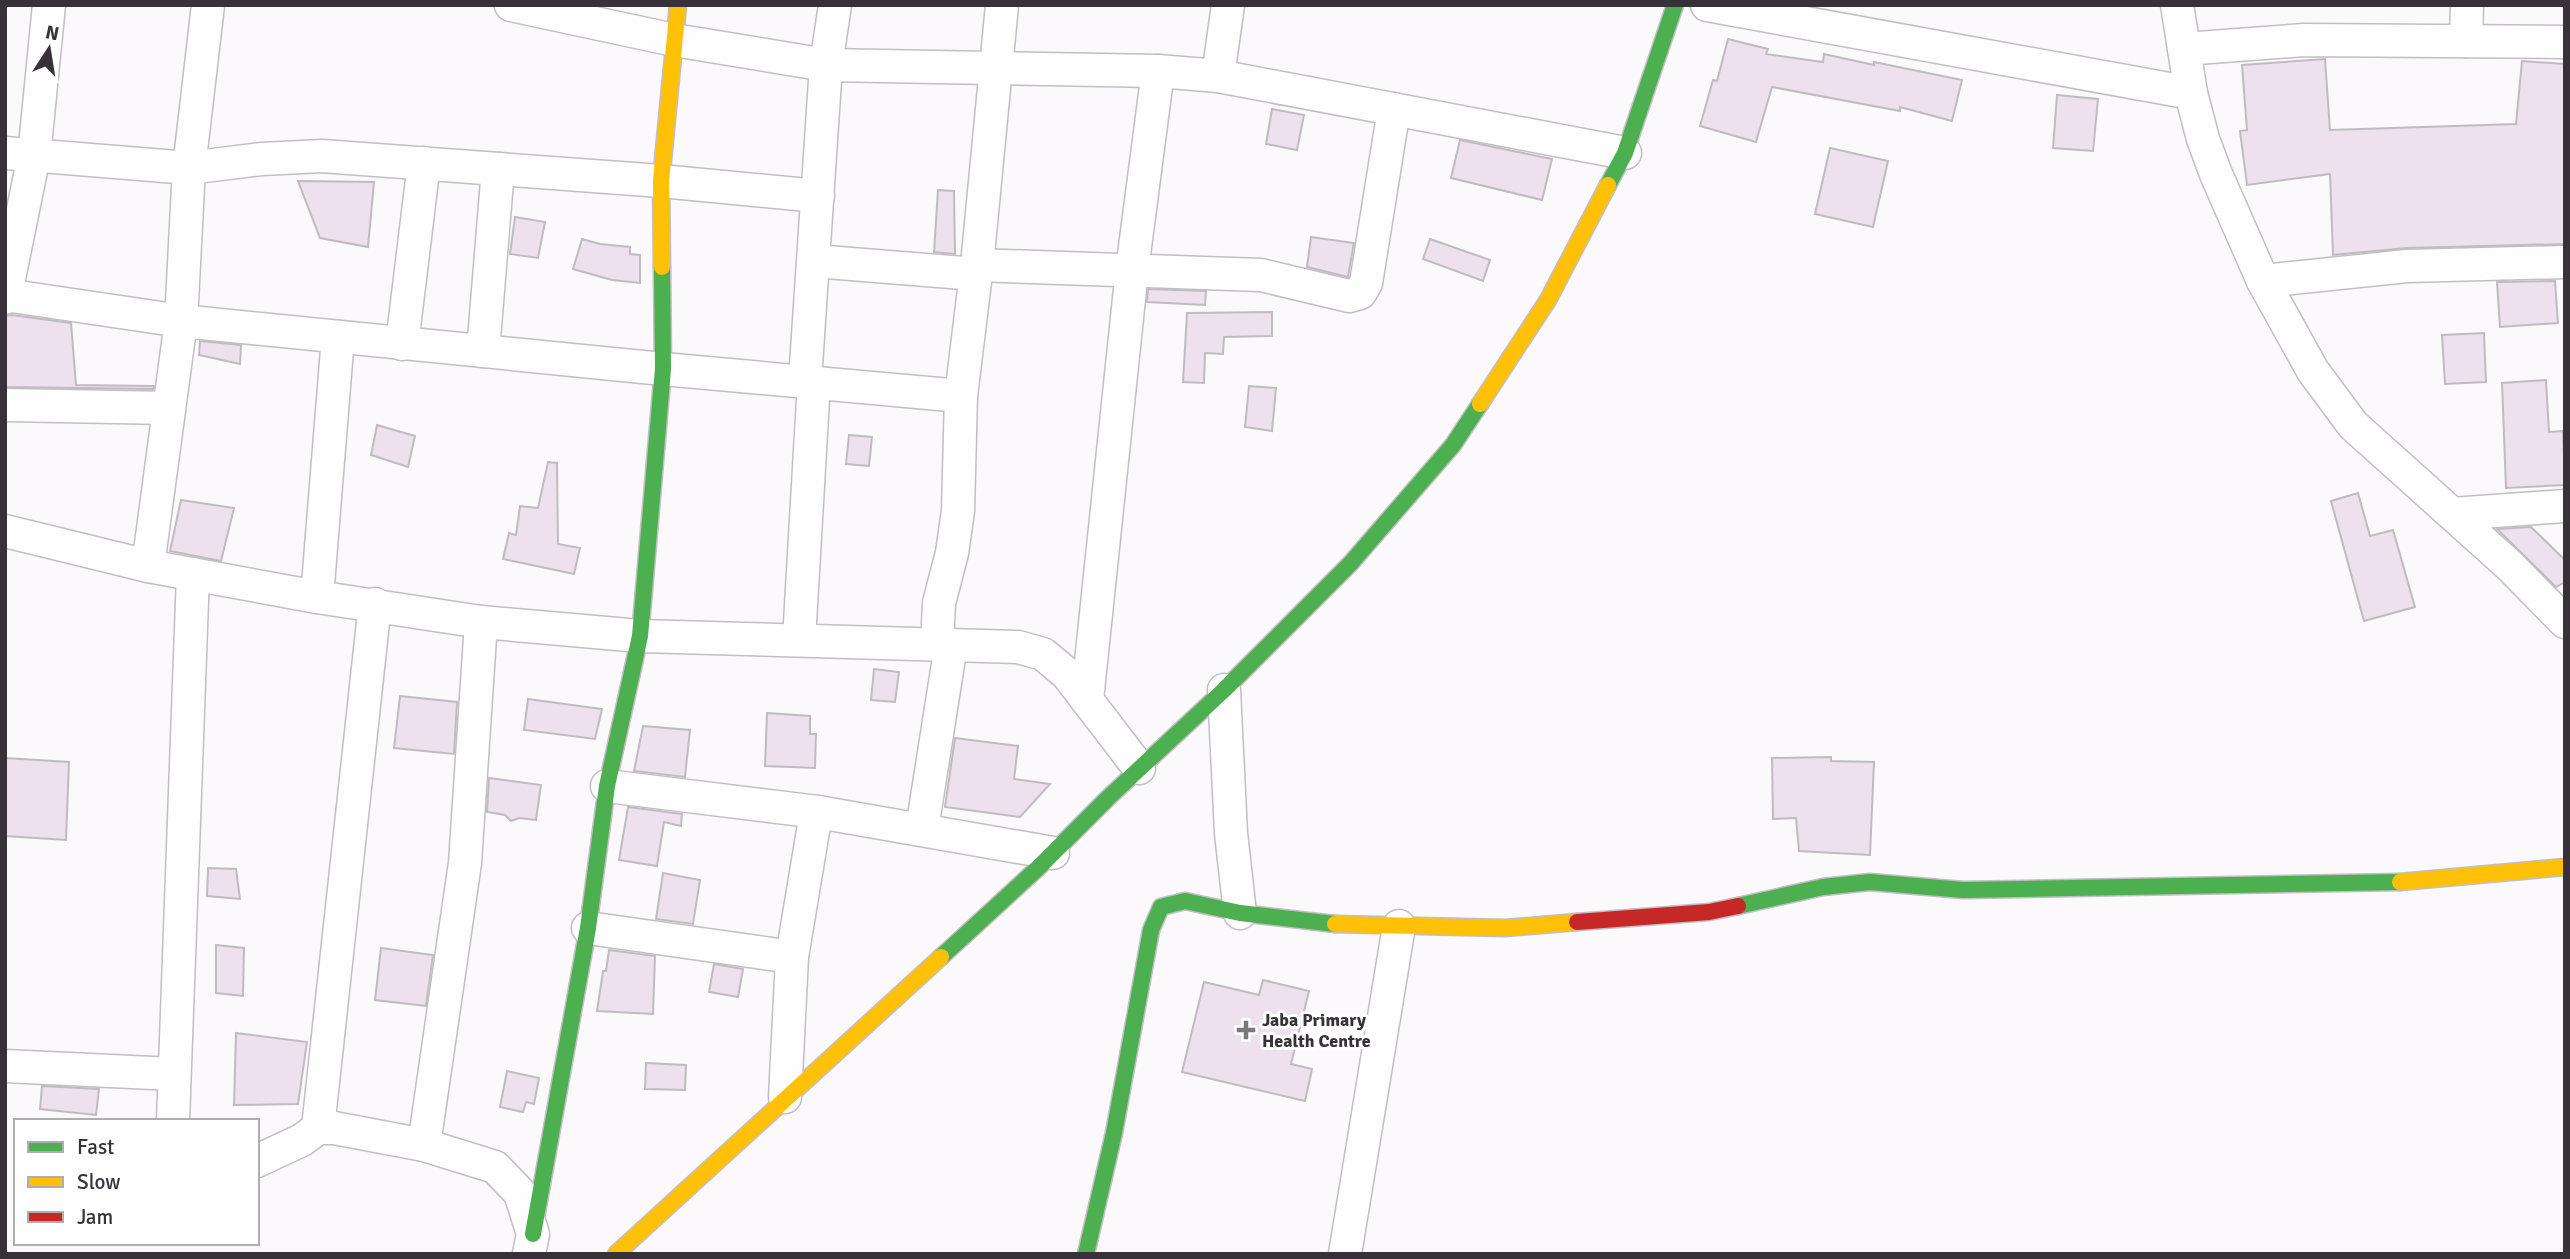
<svg xmlns="http://www.w3.org/2000/svg" width="2570" height="1259" viewBox="0 0 2570 1259" font-family="Signika,sans-serif">
	<style>
		.building { fill: #ece1ed; stroke: #c0bbc0; stroke-width: 2 }
		.lines { fill: none; stroke-linecap: round; stroke-linejoin: round }
		.street-casing { stroke: #c2bec3; stroke-width: 35 }
		.fast-casing { stroke: #c2bec3; stroke-width: 19 }
		.slow-casing { stroke: #c2bec3; stroke-width: 19 }
		.jam-casing { stroke: #c2bec3; stroke-width: 19 }
		.street { stroke: #fefefe; stroke-width: 32 }
		.fast { stroke: #4caf50; stroke-width: 16 }
		.slow { stroke: #ffc107; stroke-width: 16 }
		.jam { stroke: #c62828; stroke-width: 16 }
		.poi-dot { fill: #7c777d; stroke: #fff; stroke-width: 2.5 }
		.labels { text-anchor: middle; dominant-baseline: central; stroke-width: 6; stroke-linejoin: round; paint-order: stroke }
		.poi-label { font-size: 18px; font-weight: bold; fill: #383139; stroke: #fff; text-anchor: start }
	</style>
	<rect width="100%" height="100%" fill="#fbf9fb"/>
	<!-- building -->
	<g class="building">
		<path d="M 1728,39 L 1768,49 L 1766,54 L 1823,62 L 1824,54 L 1874,65 L 1874,62 L 1962,80 L 1952,121 L 1900,107 L 1900,111 L 1772,87 L 1756,142 L 1700,126 L 1713,80 L 1717,81 Z"/>
		<path d="M 2325,59 L 2330,130 L 2516,124 L 2522,61 L 2565,64 L 2565,244 L 2407,248 L 2333,255 L 2330,174 L 2247,185 L 2240,131 L 2247,130 L 2242,65 Z"/>
		<path d="M 2057,95 L 2098,99 L 2093,151 L 2053,148 Z"/>
		<path d="M 1272,109 L 1304,115 L 1297,150 L 1266,144 Z"/>
		<path d="M 1460,140 L 1552,159 L 1542,200 L 1451,178 Z"/>
		<path d="M 1830,148 L 1888,161 L 1873,227 L 1815,214 Z"/>
		<path d="M 298,181 L 374,182 L 368,247 L 320,238 Z"/>
		<path d="M 938,190 L 954,191 L 955,254 L 934,252 Z"/>
		<path d="M 515,217 L 545,222 L 538,258 L 510,254 Z"/>
		<path d="M 1311,237 L 1354,243 L 1348,277 L 1307,267 Z"/>
		<path d="M 582,239 L 600,244 L 630,247 L 630,254 L 640,255 L 640,283 L 612,280 L 573,269 Z"/>
		<path d="M 1430,239 L 1490,260 L 1483,281 L 1423,259 Z"/>
		<path d="M 2555,281 L 2558,323 L 2500,327 L 2497,282 Z"/>
		<path d="M 1148,289 L 1206,291 L 1205,305 L 1147,302 Z"/>
		<path d="M 1272,312 L 1272,336 L 1224,337 L 1223,354 L 1205,353 L 1204,383 L 1183,382 L 1187,313 Z"/>
		<path d="M 12,315 L 71,323 L 76,385 L 154,386 L 153,389 L 5,387 L 5,316 Z"/>
		<path d="M 2484,333 L 2486,382 L 2445,384 L 2442,335 Z"/>
		<path d="M 200,341 L 241,345 L 240,364 L 199,355 Z"/>
		<path d="M 2546,380 L 2549,432 L 2563,431 L 2565,485 L 2506,488 L 2502,383 Z"/>
		<path d="M 1249,386 L 1276,388 L 1272,431 L 1245,427 Z"/>
		<path d="M 377,425 L 415,436 L 408,467 L 371,455 Z"/>
		<path d="M 849,435 L 872,437 L 869,466 L 846,464 Z"/>
		<path d="M 548,462 L 557,463 L 558,544 L 580,548 L 574,574 L 503,559 L 509,533 L 516,535 L 520,506 L 538,508 Z"/>
		<path d="M 2358,493 L 2370,536 L 2393,530 L 2415,607 L 2364,621 L 2331,501 Z"/>
		<path d="M 181,500 L 234,508 L 221,561 L 170,551 Z"/>
		<path d="M 2531,527 L 2565,560 L 2565,582 L 2556,587 L 2497,529 Z"/>
		<path d="M 874,669 L 899,672 L 895,702 L 871,700 Z"/>
		<path d="M 400,696 L 457,702 L 454,754 L 394,748 Z"/>
		<path d="M 528,699 L 602,709 L 595,739 L 524,730 Z"/>
		<path d="M 767,713 L 810,716 L 810,734 L 816,734 L 815,768 L 765,766 Z"/>
		<path d="M 643,726 L 690,730 L 685,777 L 634,771 Z"/>
		<path d="M 955,738 L 1018,746 L 1014,779 L 1050,784 L 1020,817 L 945,807 Z"/>
		<path d="M 1831,757 L 1831,761 L 1874,762 L 1870,855 L 1799,851 L 1796,818 L 1773,819 L 1772,758 Z"/>
		<path d="M 5,758 L 69,762 L 66,840 L 5,836 Z"/>
		<path d="M 489,778 L 541,785 L 536,820 L 519,818 L 511,821 L 505,815 L 487,812 Z"/>
		<path d="M 628,807 L 682,814 L 681,826 L 664,822 L 657,866 L 619,860 Z"/>
		<path d="M 208,868 L 236,869 L 240,899 L 207,896 Z"/>
		<path d="M 663,873 L 700,880 L 693,924 L 656,919 Z"/>
		<path d="M 216,945 L 244,948 L 243,996 L 216,993 Z"/>
		<path d="M 381,948 L 433,955 L 426,1006 L 375,1000 Z"/>
		<path d="M 609,950 L 655,956 L 653,1014 L 597,1011 L 603,971 L 606,971 Z"/>
		<path d="M 714,964 L 743,969 L 738,997 L 709,992 Z"/>
		<path d="M 1263,980 L 1309,991 L 1291,1064 L 1312,1069 L 1305,1101 L 1182,1072 L 1204,982 L 1259,995 Z"/>
		<path d="M 236,1033 L 307,1042 L 298,1104 L 234,1105 Z"/>
		<path d="M 646,1063 L 686,1065 L 685,1090 L 645,1089 Z"/>
		<path d="M 507,1071 L 539,1078 L 534,1104 L 526,1102 L 523,1112 L 500,1107 Z"/>
		<path d="M 42,1086 L 99,1089 L 96,1115 L 40,1109 Z"/>
	</g>
	<g class="lines">
		<!-- street casing -->
		<g class="street-casing">
			<g id="street">
				<path d="M 511,5 L 674,40 L 826,65 L 1158,71 L 1218,76 L 1625,153"/>
				<path d="M 1707,5 L 2191,93"/>
				<path d="M 2177,5 L 2191,93 L 2203,139 L 2216,174 L 2263,281 L 2313,371 L 2353,425 L 2509,565 L 2565,622"/>
				<path d="M 2466,41 L 2467,5"/>
				<path d="M 2184,49 L 2304,40 L 2565,42"/>
				<path d="M 1218,76 L 1228,5"/>
				<path d="M 5,153 L 189,168 L 262,159 L 322,156 L 661,181 L 818,196"/>
				<path d="M 814,261 L 976,274"/>
				<path d="M 977,265 L 1261,275 L 1349,296 L 1360,293 L 1366,283 L 1394,109"/>
				<path d="M 2263,281 L 2407,266 L 2565,262"/>
				<path d="M 5,295 L 181,321 L 663,369 L 961,396"/>
				<path d="M 5,298 L 34,156 L 49,5"/>
				<path d="M 402,344 L 424,163"/>
				<path d="M 483,351 L 498,169"/>
				<path d="M 805,381 L 826,65 L 835,5"/>
				<path d="M 5,405 L 169,408"/>
				<path d="M 2452,514 L 2565,506"/>
				<path d="M 5,531 L 148,566 L 317,597 L 481,622 L 640,636 L 1018,647 L 1043,654 L 1067,674 L 1139,768"/>
				<path d="M 148,566 L 181,321 L 189,168 L 208,5"/>
				<path d="M 317,597 L 338,337"/>
				<path d="M 799,640 L 814,382"/>
				<path d="M 937,645 L 939,603 L 952,553 L 958,511 L 961,396 L 977,265 L 1002,5"/>
				<path d="M 1224,690 L 1231,833 L 1240,913"/>
				<path d="M 1087,700 L 1132,270 L 1158,71"/>
				<path d="M 607,786 L 818,812 L 813,831 L 792,957 L 785,1097"/>
				<path d="M 818,812 L 1053,853"/>
				<path d="M 922,829 L 951,645"/>
				<path d="M 588,928 L 792,957"/>
				<path d="M 5,1066 L 174,1074"/>
				<path d="M 173,1121 L 193,574"/>
				<path d="M 318,1128 L 375,604"/>
				<path d="M 424,1145 L 465,863 L 481,622"/>
				<path d="M 257,1161 L 302,1140 L 318,1128 L 334,1128 L 424,1145 L 495,1167 L 520,1193 L 533,1234 L 529,1254"/>
				<path d="M 1345,1254 L 1399,926"/>
			</g>
		</g>
		<!-- fast casing -->
		<g class="fast-casing">
			<g id="fast">
				<path d="M 1608,185 L 1625,153 L 1675,5"/>
				<path d="M 1738,906 L 1823,887 L 1870,882 L 1963,890 L 2400,882"/>
				<path d="M 941,957 L 1039,867 L 1109,797 L 1224,690 L 1350,564 L 1453,445 L 1480,404"/>
				<path d="M 533,1234 L 588,928 L 607,786 L 640,636 L 663,369 L 662,267"/>
				<path d="M 1086,1254 L 1114,1133 L 1151,930 L 1161,907 L 1185,901 L 1240,913 L 1335,924"/>
			</g>
		</g>
		<!-- slow casing -->
		<g class="slow-casing">
			<g id="slow">
				<path d="M 662,267 L 661,181 L 678,5"/>
				<path d="M 1480,404 L 1548,300 L 1608,185"/>
				<path d="M 2400,882 L 2565,867"/>
				<path d="M 1335,924 L 1505,928 L 1577,922"/>
				<path d="M 616,1254 L 941,957"/>
			</g>
		</g>
		<!-- jam casing -->
		<g class="jam-casing">
			<path id="jam" d="M 1577,922 L 1709,912 L 1738,906"/>
		</g>
		<!-- street -->
		<use href="#street" class="street"/>
		<!-- fast -->
		<use href="#fast" class="fast"/>
		<!-- slow -->
		<use href="#slow" class="slow"/>
		<!-- jam -->
		<use href="#jam" class="jam"/>
	</g>
	<!-- markers -->
	<path class="poi-dot" d="M1242.5 1019.5h7v7h7v7h-7v7h-7v-7h-7v-7h7z"/>
	<g class="labels">
		<!-- poi labels -->
		<g class="poi-label">
			<text x="1262" y="1020">Jaba Primary<tspan x="1262" dy="21">Health Centre</tspan></text>
		</g>
	</g>
	<!-- border -->
	<rect width="2570" height="1259" fill="none" stroke="#383139" stroke-width="14"/>
	<!-- legend -->
	<rect x="14" y="1119" width="245" height="126" fill="#ffffff" stroke="#afadb0" stroke-width="2"/>
	<rect x="28" y="1142" width="35" height="10" fill="#4caf50" stroke="#afadb0" stroke-width="2"/>
	<text x="77" y="1154" font-size="21" fill="#383139">Fast</text>
	<rect x="28" y="1177" width="35" height="10" fill="#ffc107" stroke="#afadb0" stroke-width="2"/>
	<text x="77" y="1189" font-size="21" fill="#383139">Slow</text>
	<rect x="28" y="1212" width="35" height="10" fill="#c62828" stroke="#afadb0" stroke-width="2"/>
	<text x="77" y="1224" font-size="21" fill="#383139">Jam</text>
	<!-- north arrow -->
	<g transform="translate(49 49) rotate(12)" stroke="#ffffff" stroke-width="5" paint-order="stroke">
	<path d="M0-5L12 26L0 18L-12 26Z" fill="#383139"/>
	<text y="-10" font-size="19" font-weight="bold" text-anchor="middle" fill="#383139">N</text>
	</g>
</svg>
